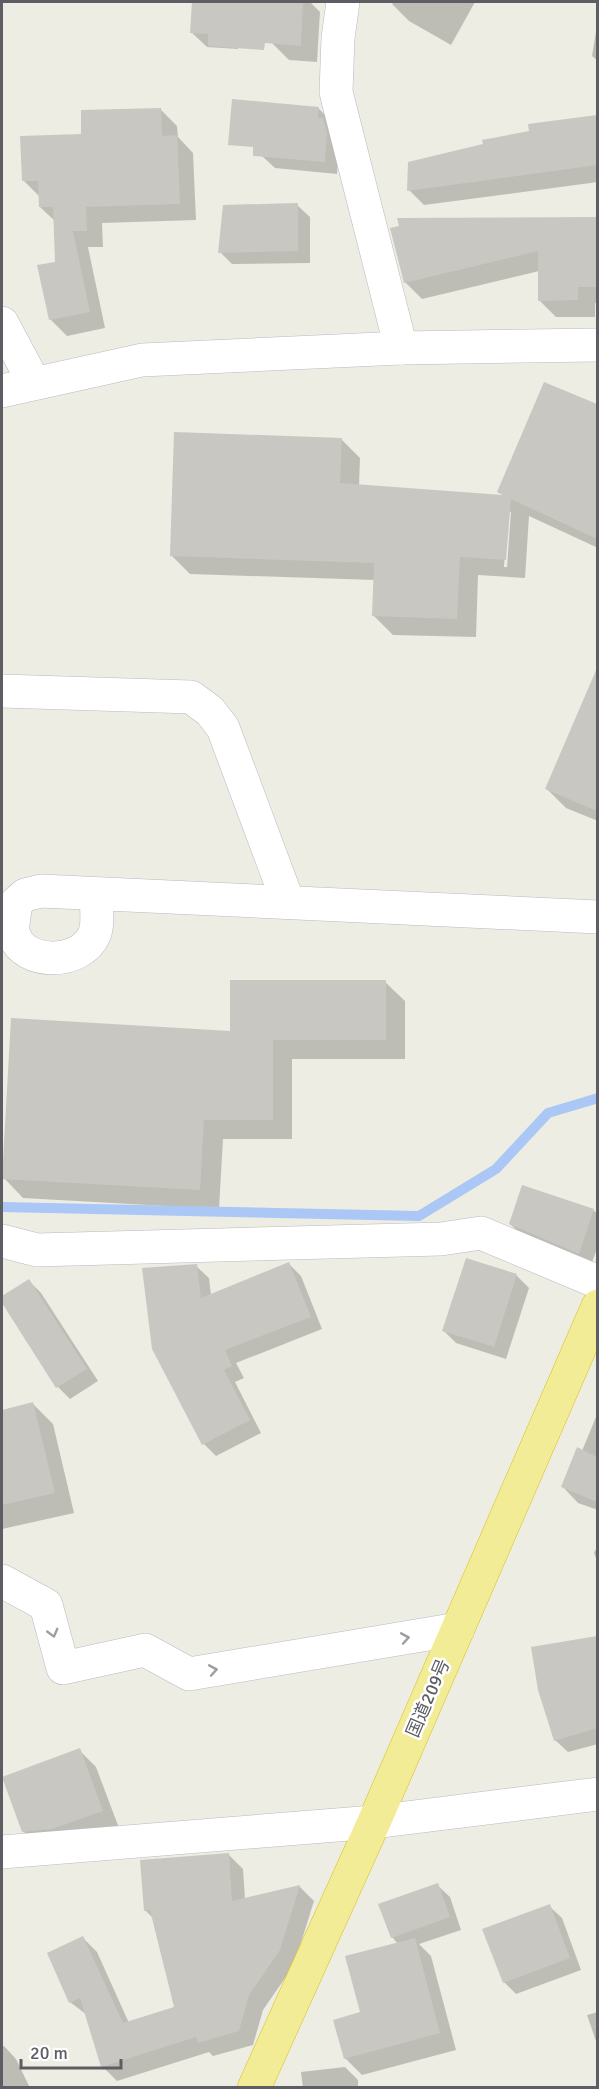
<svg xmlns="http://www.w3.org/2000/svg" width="599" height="2089" viewBox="0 0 599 2089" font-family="Signika,'Noto Sans JP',sans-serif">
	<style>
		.shadow { fill: #0003; fill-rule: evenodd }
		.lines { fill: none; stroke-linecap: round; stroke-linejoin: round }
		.stream { stroke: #abc7f6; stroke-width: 10 }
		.building { fill: #c8c7c1 }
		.minor-casing { stroke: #b9babf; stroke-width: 34 }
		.highway-casing { stroke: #d9c118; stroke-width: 34 }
		.minor { stroke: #fff; stroke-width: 33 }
		.highway { stroke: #f2ec96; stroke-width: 33 }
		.oneway { stroke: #9d9ea1 }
		.labels { text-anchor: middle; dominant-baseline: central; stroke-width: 5; stroke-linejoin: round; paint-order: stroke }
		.street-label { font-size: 18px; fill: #5c5e63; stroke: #fff }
	</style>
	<rect width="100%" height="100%" fill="#edede4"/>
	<!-- shadow -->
	<g class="shadow">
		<path d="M 193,2 L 241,2 L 238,49 L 207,47 L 191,32 Z"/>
		<path d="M 276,2 L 310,2 L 320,12 L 317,62 L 289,60 L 272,43 Z"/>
		<path d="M 394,2 L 475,2 L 451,45 L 409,21 L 392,4 Z"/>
		<path d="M 598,19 L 598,61 L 592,56 Z"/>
		<path d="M 318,108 L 330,120 L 339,146 L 337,174 L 275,168 L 262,156 Z"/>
		<path d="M 161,110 L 177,126 L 178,137 L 193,153 L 196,220 L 102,223 L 103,247 L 88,247 L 105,328 L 67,336 L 50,319 L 56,263 L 55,221 L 40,207 L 40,197 L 24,181 L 83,135 Z"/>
		<path d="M 587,118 L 598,123 L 598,182 L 424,205 L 409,190 L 531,132 Z"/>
		<path d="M 297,205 L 310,217 L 310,263 L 232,264 L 220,252 Z"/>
		<path d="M 598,218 L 598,303 L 595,303 L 595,317 L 556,317 L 539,300 L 539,271 L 422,299 L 405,282 L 399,220 Z"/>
		<path d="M 545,384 L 598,405 L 598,548 L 529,516 L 525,578 L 478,575 L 476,637 L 393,635 L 374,616 L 375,580 L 190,574 L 171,555 L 341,439 L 360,458 L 359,486 L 504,496 L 499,492 ZM 508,512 L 511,512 L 507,567 L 504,567 Z"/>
		<path d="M 598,672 L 598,821 L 566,808 L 547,789 Z"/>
		<path d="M 385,982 L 405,1001 L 405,1059 L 292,1059 L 292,1139 L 223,1139 L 219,1209 L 23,1198 L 4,1178 L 232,1032 Z"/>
		<path d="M 593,1210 L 598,1214 L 598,1246 L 591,1265 L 523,1236 L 510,1224 Z"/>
		<path d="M 289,1264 L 301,1276 L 322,1329 L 236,1363 L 244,1378 L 235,1382 L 261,1433 L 216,1456 L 204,1444 L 196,1266 L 209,1278 L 211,1295 Z"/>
		<path d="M 516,1275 L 529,1288 L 506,1359 L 456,1343 L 444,1331 Z"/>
		<path d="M 29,1281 L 41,1293 L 98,1381 L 70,1399 L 58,1387 L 2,1300 Z"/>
		<path d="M 33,1404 L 53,1424 L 74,1513 L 2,1529 L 2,1411 Z"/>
		<path d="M 598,1412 L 598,1510 L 578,1503 L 563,1487 L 582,1451 Z"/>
		<path d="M 598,1545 L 598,1563 L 594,1553 Z"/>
		<path d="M 598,1638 L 598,1744 L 568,1752 L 555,1740 L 533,1649 Z"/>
		<path d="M 79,1750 L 96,1767 L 119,1828 L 41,1848 L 23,1831 Z"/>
		<path d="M 228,1854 L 243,1869 L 245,1899 L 299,1886 L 314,1901 L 294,1965 L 263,2010 L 253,2045 L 213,2056 L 209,2052 L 117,2081 L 102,2066 L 87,2015 L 70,2002 L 83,1938 L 97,1952 L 129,2023 L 175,2008 L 154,1919 L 145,1910 Z"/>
		<path d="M 437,1885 L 450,1897 L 461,1930 L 419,1944 L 431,1956 L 456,2050 L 362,2075 L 345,2058 L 362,2013 L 398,1944 L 392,1937 Z"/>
		<path d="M 549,1906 L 562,1918 L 581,1970 L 516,1994 L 504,1982 Z"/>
		<path d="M 598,2012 L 598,2047 L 587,2015 Z"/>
		<path d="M 4,2046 L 16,2059 L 30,2088 L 2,2088 L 2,2047 Z"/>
		<path d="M 345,2067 L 358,2080 L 358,2088 L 303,2088 L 301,2072 Z"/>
	</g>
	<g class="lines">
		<!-- stream -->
		<path class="stream" d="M 2,1207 L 419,1216 L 496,1169 L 548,1113 L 598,1098"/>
	</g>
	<!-- building -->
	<g class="building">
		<path d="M 192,2 L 303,2 L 301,46 L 265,43 L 264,50 L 208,46 L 208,34 L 190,33 Z"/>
		<path d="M 232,99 L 319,107 L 318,118 L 323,118 L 327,133 L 325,162 L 253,156 L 253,147 L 228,145 Z"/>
		<path d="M 161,108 L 162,136 L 177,135 L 180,204 L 86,207 L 87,231 L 73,231 L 90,312 L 49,320 L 37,265 L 55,262 L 53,207 L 39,207 L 38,181 L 22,181 L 20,136 L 81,134 L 81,110 Z"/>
		<path d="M 597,115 L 597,165 L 407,191 L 408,162 L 483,144 L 482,140 L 529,131 L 528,124 Z"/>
		<path d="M 298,203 L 298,251 L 218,253 L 223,205 Z"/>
		<path d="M 597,217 L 597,287 L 578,287 L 578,300 L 538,301 L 538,251 L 404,283 L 390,228 L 399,226 L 397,218 Z"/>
		<path d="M 544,382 L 597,404 L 597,539 L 511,499 L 506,560 L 460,557 L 457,619 L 372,616 L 374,563 L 170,556 L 174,432 L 342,438 L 340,483 L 503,495 L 497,492 Z"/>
		<path d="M 597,668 L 597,811 L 545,789 Z"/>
		<path d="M 230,980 L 386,980 L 386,1040 L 273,1040 L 273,1120 L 204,1120 L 200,1190 L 2,1179 L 11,1018 L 230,1031 Z"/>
		<path d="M 522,1185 L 594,1209 L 579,1254 L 509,1224 Z"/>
		<path d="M 466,1258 L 517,1274 L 494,1347 L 442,1331 Z"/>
		<path d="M 289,1262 L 311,1317 L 225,1350 L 232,1366 L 224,1370 L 250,1420 L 202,1445 L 152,1349 L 142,1268 L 197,1264 L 201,1298 Z"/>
		<path d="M 29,1279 L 87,1369 L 56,1388 L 2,1303 L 2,1296 Z"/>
		<path d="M 33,1402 L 55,1493 L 2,1505 L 2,1410 Z"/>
		<path d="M 577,1447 L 597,1457 L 597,1502 L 561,1487 Z"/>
		<path d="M 597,1636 L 597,1728 L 554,1741 L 538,1690 L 531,1647 Z"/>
		<path d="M 80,1748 L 103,1811 L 52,1829 L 22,1832 L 2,1777 Z"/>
		<path d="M 229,1853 L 232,1901 L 300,1885 L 280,1950 L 249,1995 L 239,2031 L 198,2043 L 196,2037 L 101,2067 L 80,1998 L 69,2003 L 47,1953 L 83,1936 L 123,2023 L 174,2007 L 150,1910 L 144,1911 L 140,1860 Z"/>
		<path d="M 438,1883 L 450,1917 L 391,1938 L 378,1904 Z"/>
		<path d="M 550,1904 L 570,1958 L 503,1983 L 482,1929 Z"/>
		<path d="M 415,1938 L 440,2033 L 344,2059 L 333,2020 L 360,2012 L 345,1956 Z"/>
	</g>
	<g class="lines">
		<!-- minor casing -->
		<g class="minor-casing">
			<g id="minor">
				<path d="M 343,2 L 338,38 L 336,92 L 401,348"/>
				<path d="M 2,323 L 34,383"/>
				<path d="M 2,391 L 142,360 L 401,348 L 598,345"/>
				<path d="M 2,691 L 191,697 L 210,711 L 223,728 L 288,902"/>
				<path d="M 96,894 C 96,905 99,925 94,935 C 81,965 24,966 14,935 C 11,926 15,912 16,903 L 25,895 L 41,891 L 598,917"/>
				<path d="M 2,1241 L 37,1250 L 441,1239 L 481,1233 L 598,1282"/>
				<path d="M 2,1581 L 46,1605 L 63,1668 L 145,1650 L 189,1674 L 458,1629"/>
				<path d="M 2,1852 L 374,1822 L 598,1794"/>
			</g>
		</g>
		<!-- highway casing -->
		<g class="highway-casing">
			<path id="highway" d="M 254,2088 L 374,1822 L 598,1306"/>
		</g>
		<!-- minor -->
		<use href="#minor" class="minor"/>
		<!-- highway -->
		<use href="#highway" class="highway"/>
	</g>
	<!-- one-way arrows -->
	<defs><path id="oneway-chevron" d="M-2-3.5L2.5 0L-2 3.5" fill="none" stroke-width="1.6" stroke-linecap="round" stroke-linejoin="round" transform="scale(1.5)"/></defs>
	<g class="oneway">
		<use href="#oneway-chevron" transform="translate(53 1633) rotate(75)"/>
		<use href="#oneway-chevron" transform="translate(405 1638) rotate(-10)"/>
		<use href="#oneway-chevron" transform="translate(213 1670) rotate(-10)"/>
	</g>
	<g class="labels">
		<!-- street labels -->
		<g class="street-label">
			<text transform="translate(428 1698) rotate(-67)">国道209号</text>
		</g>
	</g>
	<!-- border -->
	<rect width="599" height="2089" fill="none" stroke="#5c5e63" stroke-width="6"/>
	<!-- scale -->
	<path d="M21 2059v9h100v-9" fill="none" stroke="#5c5e63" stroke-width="3"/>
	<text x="30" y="2059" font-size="18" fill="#5c5e63" stroke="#ffffff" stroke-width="4.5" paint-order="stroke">20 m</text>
</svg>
